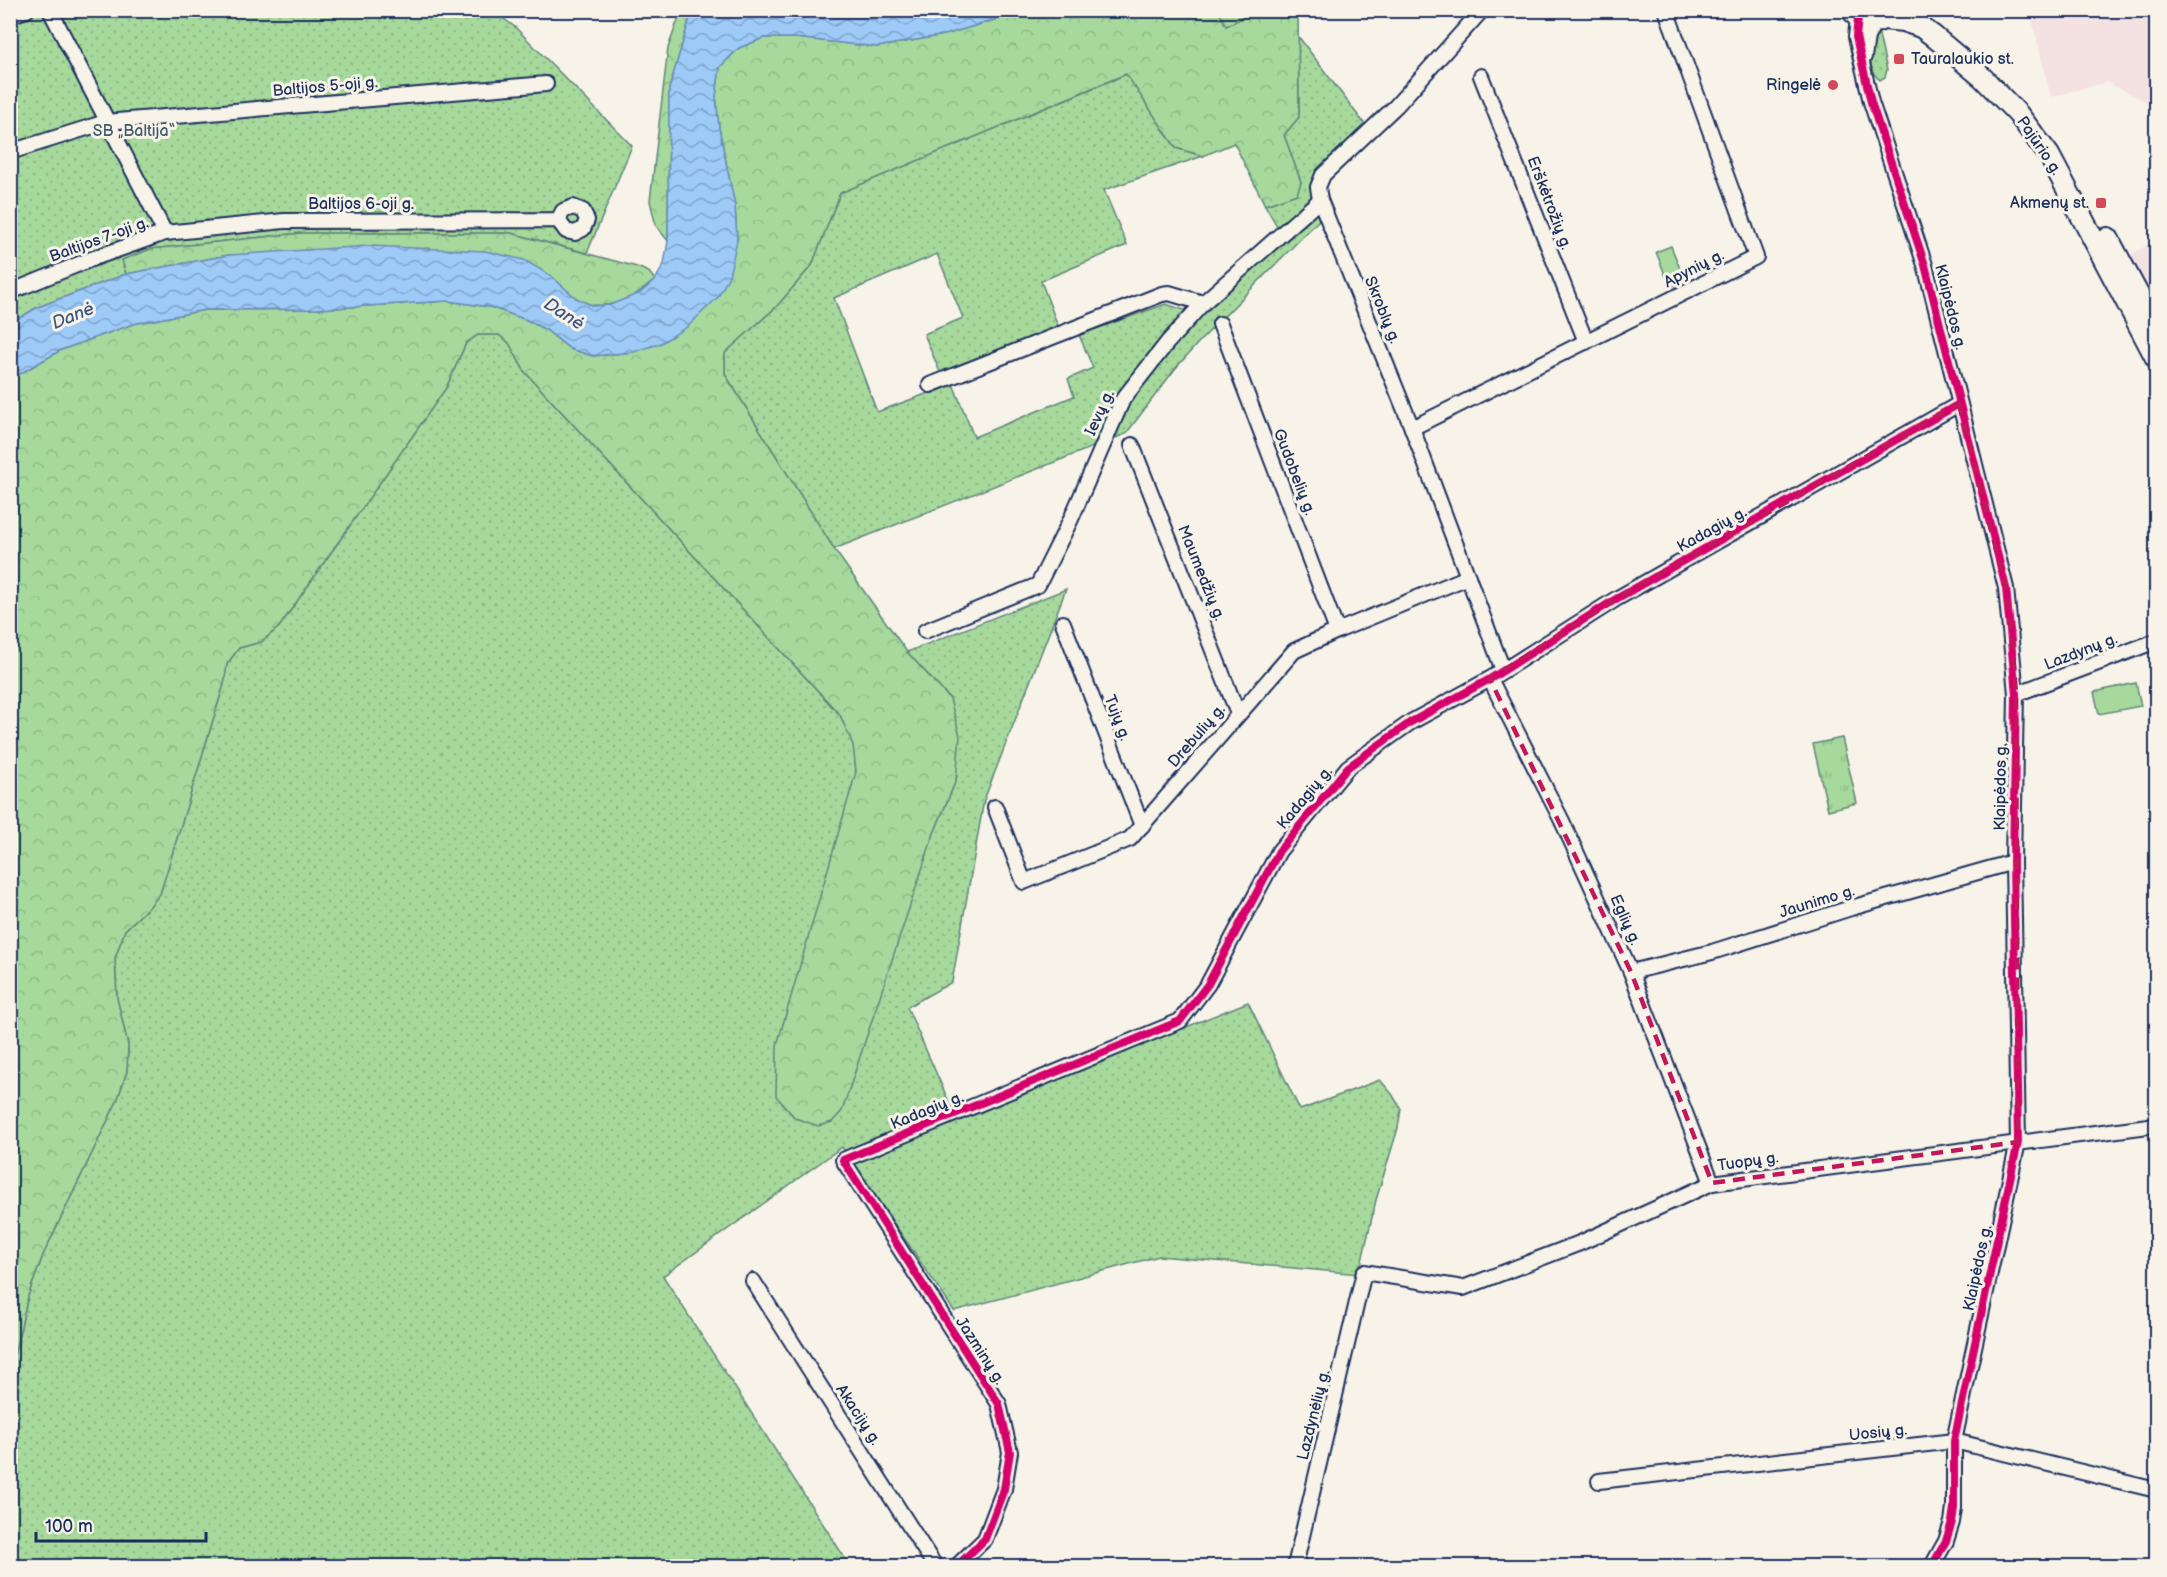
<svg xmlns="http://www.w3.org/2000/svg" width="2167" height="1577" viewBox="0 0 2167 1577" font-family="'Balsamiq Sans',sans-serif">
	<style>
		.built { fill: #f4e1e1 }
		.grass { fill: url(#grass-dots); stroke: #60847c; stroke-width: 1.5 }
		.forest { fill: url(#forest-crowns); stroke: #60847c; stroke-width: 1.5 }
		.cemetery { fill: url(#cemetery-stones); stroke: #60847c; stroke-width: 1.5 }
		.park { fill: url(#park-tufts); stroke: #60847c; stroke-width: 1.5 }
		.pitch { fill: #a6d99b; stroke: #60847c; stroke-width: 1.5 }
		.water { fill: url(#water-waves); stroke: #698cba; stroke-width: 1.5 }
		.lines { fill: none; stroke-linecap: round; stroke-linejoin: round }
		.minor-casing { stroke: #1b2f5e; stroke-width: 18 }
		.secondary-casing { stroke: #1b2f5e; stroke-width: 24 }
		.minor { stroke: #f7f3e8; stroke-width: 14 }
		.secondary { stroke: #f7f3e8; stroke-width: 20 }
		.cycleway-casing { stroke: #f7f3e8; stroke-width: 11 }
		.cycleway { stroke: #d6006c; stroke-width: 8 }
		.marked { fill: none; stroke: #c2185b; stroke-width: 4.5; stroke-dasharray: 12 8; stroke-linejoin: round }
		.poi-dot { fill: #d1495b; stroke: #f7f3e8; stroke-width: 2 }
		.labels { text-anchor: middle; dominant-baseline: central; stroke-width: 6; stroke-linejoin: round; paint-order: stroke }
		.poi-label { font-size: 16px; fill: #1b2f5e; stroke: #f7f3e8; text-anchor: end }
		.street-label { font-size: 16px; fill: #1b2f5e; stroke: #f7f3e8 }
		.park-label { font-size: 16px; fill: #3e5a6d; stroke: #f7f3e8 }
		.water-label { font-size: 18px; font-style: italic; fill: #3c5684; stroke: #f7f3e8 }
	</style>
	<defs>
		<pattern id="grass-dots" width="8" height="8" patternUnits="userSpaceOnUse" patternTransform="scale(1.5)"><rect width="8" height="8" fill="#a6d99b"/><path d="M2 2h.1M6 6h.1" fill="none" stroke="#8ebb88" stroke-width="1.8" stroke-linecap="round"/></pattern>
		<pattern id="forest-crowns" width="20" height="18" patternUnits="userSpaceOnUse" patternTransform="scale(1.5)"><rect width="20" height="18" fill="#a6d99b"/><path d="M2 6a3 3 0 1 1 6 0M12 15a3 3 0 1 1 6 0" fill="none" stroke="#8ebb88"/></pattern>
		<pattern id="cemetery-stones" width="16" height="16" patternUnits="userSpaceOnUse" patternTransform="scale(1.5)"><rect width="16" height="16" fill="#a6d99b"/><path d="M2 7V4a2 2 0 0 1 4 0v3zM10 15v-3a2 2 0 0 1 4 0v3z" fill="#8ebb88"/></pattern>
		<pattern id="park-tufts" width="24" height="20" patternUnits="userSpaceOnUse" patternTransform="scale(1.5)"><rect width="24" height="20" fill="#a6d99b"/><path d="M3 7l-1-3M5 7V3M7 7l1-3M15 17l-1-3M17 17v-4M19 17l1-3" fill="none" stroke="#8ebb88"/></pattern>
		<pattern id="water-waves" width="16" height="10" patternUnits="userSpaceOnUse" patternTransform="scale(1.5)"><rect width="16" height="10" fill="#9dcaf7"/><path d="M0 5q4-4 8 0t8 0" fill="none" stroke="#7fa4cb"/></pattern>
	</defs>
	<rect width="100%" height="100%" fill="#f7f3e8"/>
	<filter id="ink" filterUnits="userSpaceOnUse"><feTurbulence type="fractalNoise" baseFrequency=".0167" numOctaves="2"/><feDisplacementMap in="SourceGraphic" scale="12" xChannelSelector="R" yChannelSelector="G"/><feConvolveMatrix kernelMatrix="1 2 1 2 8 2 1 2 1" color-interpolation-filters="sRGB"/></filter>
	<g filter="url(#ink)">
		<!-- built -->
		<g class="built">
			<path d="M 2030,11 L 2156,11 L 2156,106 L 2107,82 L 2051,97 Z"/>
			<path d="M 2156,240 L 2156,313 L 2127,257 Z"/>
		</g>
		<!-- grass -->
		<g class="grass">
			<path d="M 11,11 L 493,11 L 515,27 L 632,146 L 587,253 L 511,233 L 301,233 L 151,249 L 123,260 L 126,274 L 38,307 L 11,323 Z"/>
			<path d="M 1878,31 L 1887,70 L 1885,77 L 1880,80 C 1865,71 1872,47 1874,32 Z"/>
			<path d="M 1298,36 L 1366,126 L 1321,170 L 1321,218 L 1198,343 L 1175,369 L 1126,434 L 834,549 L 725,374 L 725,353 L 777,306 L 812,265 L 840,193 L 1127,74 L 1176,148 L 1203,156 L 1104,190 L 1127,245 L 1041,281 L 1058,326 L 942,377 L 924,334 L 963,318 L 937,254 L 834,298 L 877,412 L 953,384 L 974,437 L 1074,396 L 1068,379 L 1093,368 L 1079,335 L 1166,304 L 1187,311 L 1278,228 L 1265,205 L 1297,194 L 1301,182 L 1284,135 L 1299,117 Z"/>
			<path d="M 478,335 L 499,335 L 509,343 L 525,372 L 840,715 L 854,745 L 856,772 L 934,833 L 956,780 L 950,699 L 907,652 L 1066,589 L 984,800 L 952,982 L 907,1007 L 957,1120 L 1248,1002 L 1300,1110 L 1380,1080 L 1392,1094 L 1401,1109 L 1398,1128 L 1376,1200 L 1359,1274 L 1159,1256 L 954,1311 L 842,1147 L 663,1276 L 850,1566 L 11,1566 L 11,1369 L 28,1296 L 43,1255 L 117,1101 L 127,1071 L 128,1045 L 117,998 L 115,958 L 125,930 L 150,906 L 160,894 L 224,684 L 227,664 L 239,648 L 261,642 L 279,627 L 446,388 L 466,343 Z"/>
		</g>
		<!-- forest -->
		<g class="forest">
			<path d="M 681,11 L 692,11 L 669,89 L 668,241 L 656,226 L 650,201 L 668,48 Z"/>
			<path d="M 1025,11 L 1219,11 L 1226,26 L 1242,18 L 1239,11 L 1298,11 L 1299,117 L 1284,135 L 1301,182 L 1297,194 L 1265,205 L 1234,143 L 1203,156 L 1176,148 L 1126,74 L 840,193 L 812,265 L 777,306 L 725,353 L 725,374 L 834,549 L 907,652 L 950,699 L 960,736 L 956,780 L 934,833 L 842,1111 L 832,1122 L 818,1126 L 795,1118 L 776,1096 L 777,1045 L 856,772 L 853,745 L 840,715 L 525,372 L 509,343 L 499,335 L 478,335 L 466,343 L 446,388 L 279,627 L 261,642 L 239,648 L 227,664 L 224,684 L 160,894 L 150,906 L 125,930 L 115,958 L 117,998 L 128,1045 L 127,1071 L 117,1101 L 43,1255 L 28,1296 L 11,1369 L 11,379 L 61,350 L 133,324 L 205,310 L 317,309 L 448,301 L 490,307 L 527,320 L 546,330 L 570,349 L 593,356 L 633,352 L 661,343 L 737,240 L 735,206 L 719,128 L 716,96 L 720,67 L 739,48 L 764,38 L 795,38 L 877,47 L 944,35 Z"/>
			<path d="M 301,233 L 511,233 L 637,267 L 649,272 L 655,280 C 633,299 602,316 575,297 C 566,290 558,282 550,275 L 229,255 L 126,274 L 122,260 L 151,249 Z"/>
		</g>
		<!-- cemetery -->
		<path class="cemetery" d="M 1219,11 L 1239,11 L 1242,18 L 1226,26 Z"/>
		<!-- park -->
		<path class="park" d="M 1842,738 L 1857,803 L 1828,810 L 1813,744 Z"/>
		<!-- pitch -->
		<g class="pitch">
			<path d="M 1671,246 L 1685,281 L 1670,287 L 1656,252 Z"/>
			<path d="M 2136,683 L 2141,706 L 2099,714 L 2094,692 Z"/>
		</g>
		<!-- water -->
		<path class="water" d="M 692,11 L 1025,11 L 944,35 L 877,47 L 795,38 L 764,38 L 739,48 L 720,67 L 716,96 L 719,128 L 735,206 L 737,240 L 729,276 L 718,297 L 687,327 L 661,343 L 633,352 L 593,356 L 570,349 L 546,330 L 527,320 L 490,307 L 448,301 L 317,309 L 205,310 L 133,324 L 61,350 L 11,379 L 11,323 L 38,307 L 126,274 L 229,255 L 369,246 L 485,251 L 524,260 L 550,275 L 576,298 L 593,306 L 610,305 L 640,293 L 655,280 L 664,264 L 668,241 L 669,89 Z"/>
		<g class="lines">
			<!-- minor casing -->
			<g class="minor-casing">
				<g id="minor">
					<path d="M 50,10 L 165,233"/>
					<path d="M 1482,10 L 1396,106 L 1323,175 L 1318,187 L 1320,200 L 1412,428 L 1503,670"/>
					<path d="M 10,15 L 27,10"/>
					<path d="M 1858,18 L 1856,37 L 1871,102 L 1925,265 L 2006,588 L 2016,694 L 2013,862 L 2018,1142 L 1954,1441 L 1954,1508 L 1952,1522 L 1946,1541 L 1932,1566"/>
					<path d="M 1864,57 L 1867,37 L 1874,23"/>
					<path d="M 1481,76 L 1586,342"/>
					<path d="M 10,152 L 106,122 L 546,84"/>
					<path d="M 10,292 L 94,258 L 165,233 L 284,221 L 558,220 L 566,231 L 575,233 L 583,229 L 587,220 L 583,211 L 573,207 L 563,211 L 558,220"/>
					<path d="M 1220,324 L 1337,631"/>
					<path d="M 930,385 L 1162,294 L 1169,293 L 1203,303"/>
					<path d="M 1412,428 L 1756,257 L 1666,10"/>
					<path d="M 1132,445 L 1238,714"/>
					<path d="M 1063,623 L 1142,826"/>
					<path d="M 925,631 L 1038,585 L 1071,519 L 1123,399 L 1167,343 L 1203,303 L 1320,200"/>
					<path d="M 1490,679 L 1562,821 L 1631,972 L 1712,1183"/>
					<path d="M 2016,694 L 2156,641"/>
					<path d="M 995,807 L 1024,882 L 1130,839 L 1294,651 L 1337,631 L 1468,577"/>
					<path d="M 1631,972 L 1712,952 L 1851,908 L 2013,862"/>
					<path d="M 753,1281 L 935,1566"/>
					<path d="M 1599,1481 L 1954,1441 L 2156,1490"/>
					<path d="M 957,1566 L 985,1539 L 1004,1489 L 1010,1452 L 999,1404 L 843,1160 L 1180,1021 L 1208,984 L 1279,851 L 1348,767 L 1411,722 L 1490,679 L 1616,599 L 1959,404"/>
					<path d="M 1295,1566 L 1364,1272 L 1463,1288 L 1580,1243 L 1712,1183 L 2156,1125"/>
				</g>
			</g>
			<!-- secondary casing -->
			<g class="secondary-casing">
				<g id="secondary">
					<path d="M 1852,10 C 1862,26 1880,27 1890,10"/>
					<path d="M 1884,19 L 1903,21 L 1921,27 L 1932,35 L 1982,77 L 2018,114 L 2049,155 L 2156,358"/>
					<path d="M 2108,238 L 2156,328"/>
				</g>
			</g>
			<!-- minor -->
			<use href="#minor" class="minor"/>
			<!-- secondary -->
			<use href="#secondary" class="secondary"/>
			<!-- cycleway casing -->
			<g class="cycleway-casing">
				<g id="cycleway">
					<path d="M 1858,18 L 1856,37 L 1871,102 L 1925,265 L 2006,588 L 2016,694 L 2013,862 L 2018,1142 L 1954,1441 L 1954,1508 L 1952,1522 L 1946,1541 L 1932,1566"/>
					<path d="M 957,1566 L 985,1539 L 1004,1489 L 1010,1452 L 999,1404 L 843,1160 L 1180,1021 L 1208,984 L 1279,851 L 1348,767 L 1411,722 L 1490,679 L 1616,599 L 1959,404"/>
				</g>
			</g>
			<!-- cycleway -->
			<use href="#cycleway" class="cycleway"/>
		</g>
	</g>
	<!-- marked area -->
	<path class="marked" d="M 1959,404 L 2006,588 L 2011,626 L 2016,694 L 2018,1142 L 1712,1183 L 1631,972 L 1490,679 L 1616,599 Z"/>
	<!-- markers -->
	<g class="poi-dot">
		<rect x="1893" y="53" width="12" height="12" rx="3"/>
		<circle cx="1833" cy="85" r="6"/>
		<rect x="2095" y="197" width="12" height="12" rx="3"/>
	</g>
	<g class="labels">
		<!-- poi labels -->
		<g class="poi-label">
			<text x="1911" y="59" text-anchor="start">Tauralaukio st.</text>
			<text x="1821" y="85">Ringelė</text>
			<text x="2089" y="203">Akmenų st.</text>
		</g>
		<!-- street labels -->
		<g class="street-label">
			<text transform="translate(325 87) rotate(-5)">Baltijos 5-oji g.</text>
			<text transform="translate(2039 146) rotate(56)">Pajūrio g.</text>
			<text transform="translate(1549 203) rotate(69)">Erškėtrožių g.</text>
			<text x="361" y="204">Baltijos 6-oji g.</text>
			<text transform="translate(99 240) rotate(-20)">Baltijos 7-oji g.</text>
			<text transform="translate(1694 269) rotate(-27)">Apynių g.</text>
			<text transform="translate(1950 307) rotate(76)">Klaipėdos g.</text>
			<text transform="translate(1382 310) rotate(68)">Skroblų g.</text>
			<text transform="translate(1100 413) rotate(-65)">Ievų g.</text>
			<text transform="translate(1294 472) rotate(69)">Gudobelių g.</text>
			<text transform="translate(1712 530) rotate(-29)">Kadagių g.</text>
			<text transform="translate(1201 573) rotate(68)">Maumedžių g.</text>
			<text transform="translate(2081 652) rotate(-21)">Lazdynų g.</text>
			<text transform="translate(1117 718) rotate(69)">Tujų g.</text>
			<text transform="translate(1197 736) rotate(-49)">Drebulių g.</text>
			<text transform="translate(2001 787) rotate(-89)">Klaipėdos g.</text>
			<text transform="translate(1305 798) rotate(-50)">Kadagių g.</text>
			<text transform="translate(1817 902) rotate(-17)">Jaunimo g.</text>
			<text transform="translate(1625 920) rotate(66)">Eglių g.</text>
			<text transform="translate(927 1111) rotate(-22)">Kadagių g.</text>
			<text transform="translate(1748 1162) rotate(-8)">Tuopų g.</text>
			<text transform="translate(1978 1268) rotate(-78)">Klaipėdos g.</text>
			<text transform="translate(980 1351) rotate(57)">Jazminų g.</text>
			<text transform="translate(858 1415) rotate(57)">Akacijų g.</text>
			<text transform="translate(1314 1415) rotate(-76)">Lazdynėlių g.</text>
			<text transform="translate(1878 1433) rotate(-6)">Uosių g.</text>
		</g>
		<!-- park labels -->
		<g class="park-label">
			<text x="134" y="131">SB „Baltija“</text>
		</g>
		<!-- water labels -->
		<g class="water-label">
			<text transform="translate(564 314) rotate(33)">Danė</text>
			<text transform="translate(73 316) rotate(-22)">Danė</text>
		</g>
	</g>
	<!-- margin -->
	<rect width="2167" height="1577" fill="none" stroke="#f7f3e8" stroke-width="36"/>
	<rect x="18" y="18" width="2131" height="1541" fill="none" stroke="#1b2f5e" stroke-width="2" filter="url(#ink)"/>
	<!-- scale -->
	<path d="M36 1532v9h170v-9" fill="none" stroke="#1b2f5e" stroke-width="3"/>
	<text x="45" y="1532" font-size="18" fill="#1b2f5e" stroke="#f7f3e8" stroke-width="4.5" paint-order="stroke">100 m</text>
</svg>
